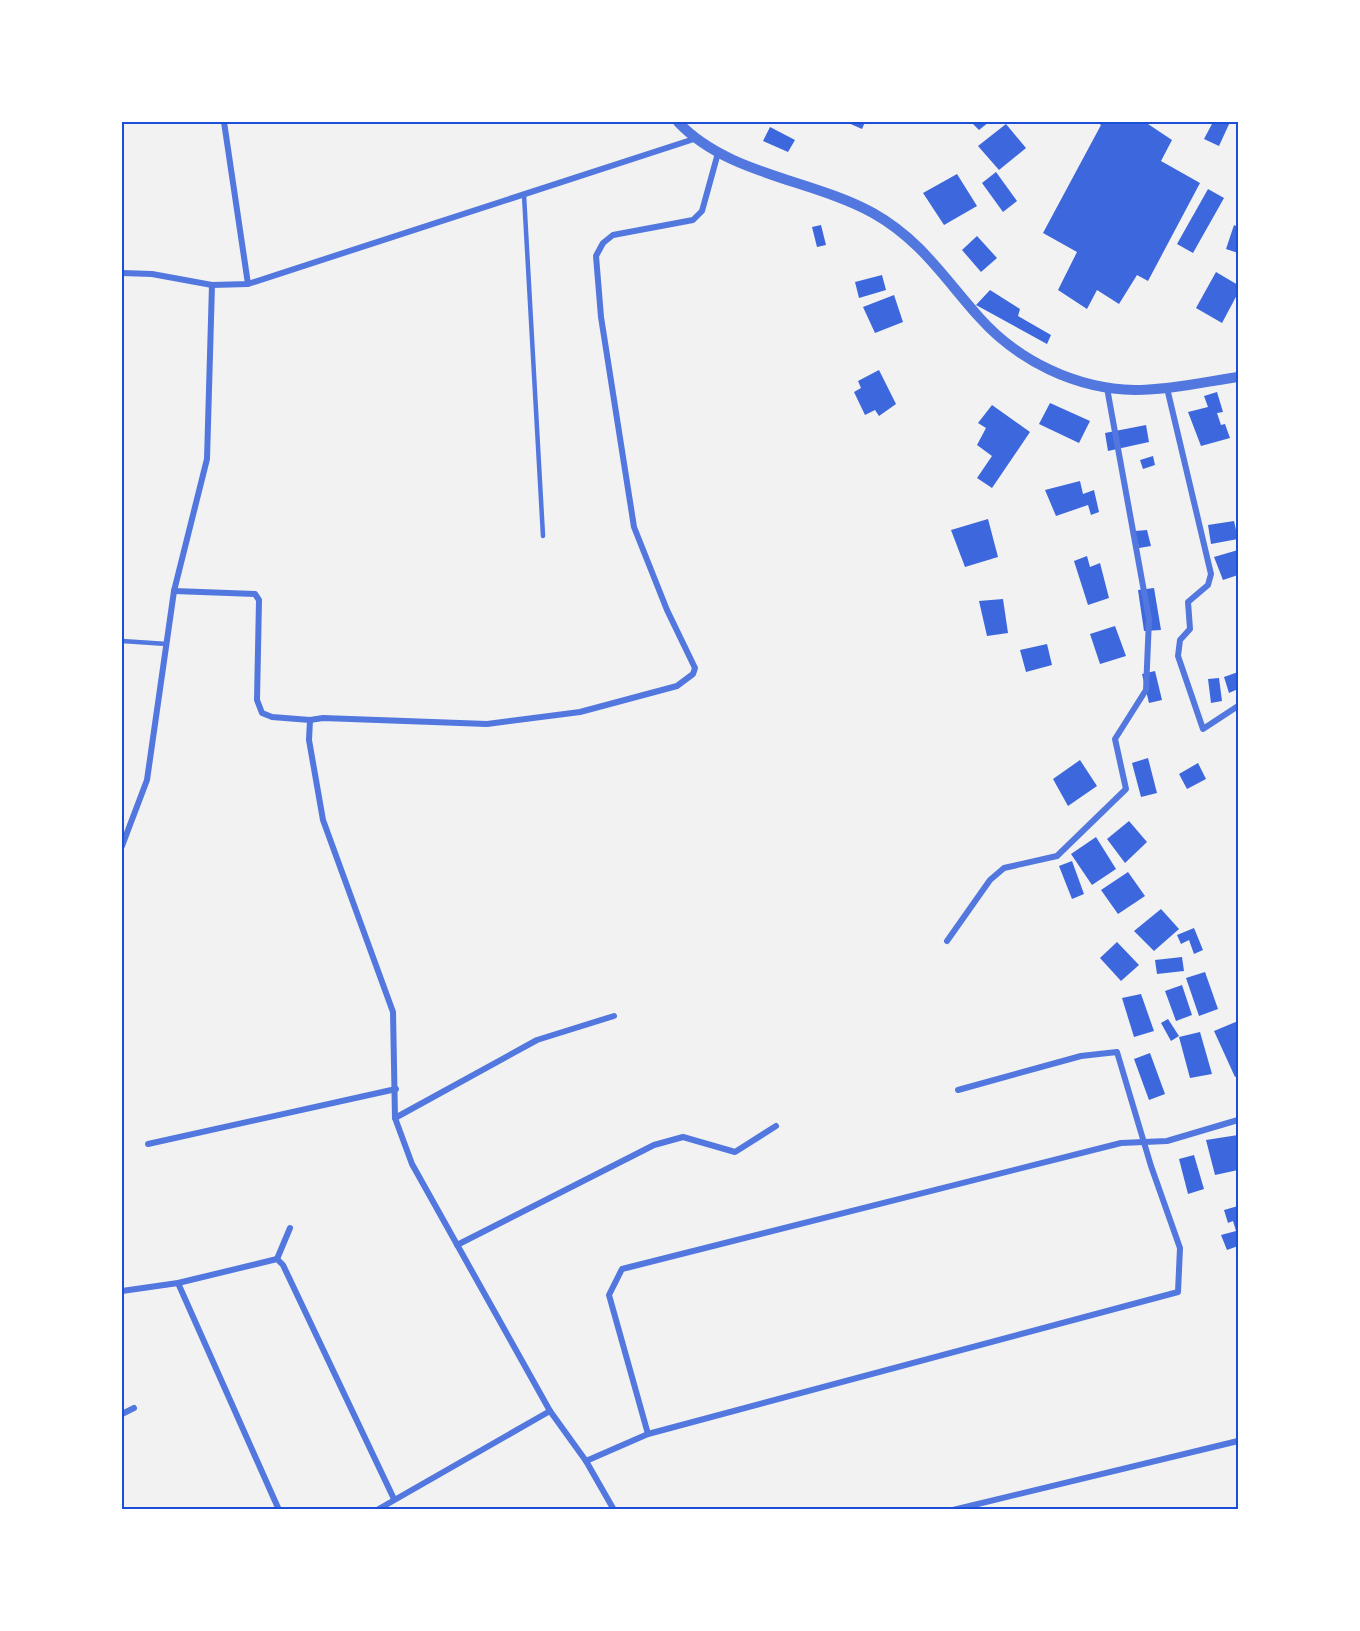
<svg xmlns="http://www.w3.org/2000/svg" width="1360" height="1631" viewBox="0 0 1360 1631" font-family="Rubik,sans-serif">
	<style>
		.building { fill: #3d67dc }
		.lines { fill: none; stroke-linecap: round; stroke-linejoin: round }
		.service { stroke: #5277de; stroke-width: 4.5 }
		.minor { stroke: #5277de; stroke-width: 6 }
		.tertiary { stroke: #5277de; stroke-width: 10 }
		.neatline { fill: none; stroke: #1d4ed8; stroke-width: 2 }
	</style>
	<rect width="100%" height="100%" fill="#f2f2f2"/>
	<!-- building -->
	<g class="building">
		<path d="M 846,122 L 865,122 L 862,129 Z"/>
		<path d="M 971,122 L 989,122 L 979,130 Z"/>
		<path d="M 1097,122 L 1145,122 L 1172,140 L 1161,161 L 1200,183 L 1148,281 L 1137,275 L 1119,304 L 1097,290 L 1087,309 L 1058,290 L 1077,252 L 1043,233 L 1101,125 Z"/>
		<path d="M 1213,122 L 1230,122 L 1219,146 L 1204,139 Z"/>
		<path d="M 1006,124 L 1026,148 L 999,170 L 978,146 Z"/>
		<path d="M 770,127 L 795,140 L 788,152 L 763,141 Z"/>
		<path d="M 996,172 L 1017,201 L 1003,212 L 982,183 Z"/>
		<path d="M 957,174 L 977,206 L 944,225 L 923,193 Z"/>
		<path d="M 1208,189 L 1224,198 L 1193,253 L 1177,244 Z"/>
		<path d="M 821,225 L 826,245 L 817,247 L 812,227 Z"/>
		<path d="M 1234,225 L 1238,227 L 1238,253 L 1226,249 Z"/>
		<path d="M 977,236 L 997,258 L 981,272 L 962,250 Z"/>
		<path d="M 1216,272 L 1238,285 L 1238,293 L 1222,323 L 1196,308 Z"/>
		<path d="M 882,275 L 886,290 L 859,298 L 855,282 Z"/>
		<path d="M 990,290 L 1020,309 L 1018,316 L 1051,335 L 1047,344 L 976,305 Z"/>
		<path d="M 894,295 L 903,322 L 875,333 L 863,307 Z"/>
		<path d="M 879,370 L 896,404 L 879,416 L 875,410 L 865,415 L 854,392 L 861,388 L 858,381 Z"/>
		<path d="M 1217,392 L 1223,412 L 1217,413 L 1221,425 L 1225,424 L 1230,438 L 1201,446 L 1188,412 L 1208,407 L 1204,396 Z"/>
		<path d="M 1050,403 L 1090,421 L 1079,443 L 1039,424 Z"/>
		<path d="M 992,405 L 1030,432 L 992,488 L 977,478 L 992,456 L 977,445 L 986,428 L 978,423 Z"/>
		<path d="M 1146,425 L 1149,442 L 1108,451 L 1105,433 Z"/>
		<path d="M 1153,456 L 1155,465 L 1143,469 L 1140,460 Z"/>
		<path d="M 1080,481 L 1083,494 L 1094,490 L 1099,512 L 1091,515 L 1088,505 L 1056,516 L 1045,490 Z"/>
		<path d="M 988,519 L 998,557 L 965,567 L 951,530 Z"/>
		<path d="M 1234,521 L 1238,539 L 1211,544 L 1208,525 Z"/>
		<path d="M 1147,530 L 1151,546 L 1139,548 L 1135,531 Z"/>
		<path d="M 1238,550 L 1238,575 L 1223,580 L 1214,557 Z"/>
		<path d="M 1087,556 L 1090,567 L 1100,563 L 1109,598 L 1088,605 L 1074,561 Z"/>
		<path d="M 1154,588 L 1161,630 L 1144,631 L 1138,590 Z"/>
		<path d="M 1003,599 L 1008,633 L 987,636 L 979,601 Z"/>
		<path d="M 1115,626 L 1126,656 L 1100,664 L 1090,634 Z"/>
		<path d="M 1047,644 L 1052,665 L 1026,672 L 1020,650 Z"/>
		<path d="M 1155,671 L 1162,700 L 1149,703 L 1142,674 Z"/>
		<path d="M 1238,672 L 1238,689 L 1229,693 L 1224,677 Z"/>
		<path d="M 1219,678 L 1222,701 L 1211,703 L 1208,679 Z"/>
		<path d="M 1148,758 L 1157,793 L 1141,797 L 1132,763 Z"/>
		<path d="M 1080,760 L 1097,786 L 1068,806 L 1053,779 Z"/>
		<path d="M 1198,763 L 1206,779 L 1187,789 L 1179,774 Z"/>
		<path d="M 1129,821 L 1147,842 L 1125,863 L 1107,839 Z"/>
		<path d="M 1096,837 L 1116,869 L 1092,885 L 1071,854 Z"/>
		<path d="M 1072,861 L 1084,894 L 1072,899 L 1059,866 Z"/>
		<path d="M 1128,872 L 1145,896 L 1118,914 L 1101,890 Z"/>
		<path d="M 1161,909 L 1179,929 L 1154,951 L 1134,931 Z"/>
		<path d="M 1194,928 L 1203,950 L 1194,954 L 1189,940 L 1181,944 L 1177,935 Z"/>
		<path d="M 1117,942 L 1139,965 L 1121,981 L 1100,958 Z"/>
		<path d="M 1182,957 L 1184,971 L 1157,974 L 1155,960 Z"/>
		<path d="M 1205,972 L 1218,1009 L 1199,1016 L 1186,978 Z"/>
		<path d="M 1182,985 L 1192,1015 L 1176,1021 L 1165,991 Z"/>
		<path d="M 1141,994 L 1154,1031 L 1134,1037 L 1122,998 Z"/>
		<path d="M 1168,1019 L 1179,1036 L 1171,1041 L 1161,1023 Z"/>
		<path d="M 1238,1021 L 1238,1076 L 1235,1077 L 1214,1031 Z"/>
		<path d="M 1200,1032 L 1212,1074 L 1190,1078 L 1179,1037 Z"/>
		<path d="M 1150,1053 L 1165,1094 L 1149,1100 L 1134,1059 Z"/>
		<path d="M 1238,1135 L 1238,1170 L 1215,1175 L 1206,1140 Z"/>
		<path d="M 1194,1155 L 1204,1189 L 1188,1194 L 1179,1159 Z"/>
		<path d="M 1238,1206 L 1238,1246 L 1227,1250 L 1221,1235 L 1236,1231 L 1233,1221 L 1228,1223 L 1224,1210 Z"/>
	</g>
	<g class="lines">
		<!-- service -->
		<g class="service">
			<path d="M 524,195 L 543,536"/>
			<path d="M 122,641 L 167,644"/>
		</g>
		<!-- minor -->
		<g class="minor">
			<path d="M 224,122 L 248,284"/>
			<path d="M 122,273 L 152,274 L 212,285 L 248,284 L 694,139"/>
			<path d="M 1167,388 L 1211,574 L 1208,585 L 1188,602 L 1190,629 L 1180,640 L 1178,656 L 1203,729 L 1238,706"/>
			<path d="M 174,591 L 255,594 L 259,600 L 257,700 L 262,713 L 272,717 L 310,720"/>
			<path d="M 122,846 L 147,780 L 174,591 L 207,459 L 212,285"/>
			<path d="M 947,941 L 990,880 L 1004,868 L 1057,856 L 1126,789 L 1115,739 L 1146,690 L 1149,619 L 1107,388"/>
			<path d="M 395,1118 L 537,1040 L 614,1016"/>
			<path d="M 148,1144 L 396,1089"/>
			<path d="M 457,1245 L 654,1145 L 683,1137 L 735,1152 L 776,1126"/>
			<path d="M 277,1259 L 290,1228"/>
			<path d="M 178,1283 L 279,1510"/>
			<path d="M 122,1291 L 178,1283 L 277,1259 L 283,1265 L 394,1499"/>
			<path d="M 550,1411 L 412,1164 L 395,1118 L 393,1012 L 323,820 L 309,740 L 310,720 L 323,718 L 487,724 L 580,712 L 677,686 L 693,674 L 695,668 L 667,610 L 634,527 L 601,317 L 596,256 L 603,243 L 613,235 L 693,220 L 702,211 L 718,153"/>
			<path d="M 122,1414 L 134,1408"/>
			<path d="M 648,1434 L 609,1295 L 622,1269 L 1121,1143 L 1167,1141 L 1238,1120"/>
			<path d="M 586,1461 L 614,1510"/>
			<path d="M 377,1510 L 550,1411 L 586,1461 L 648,1434 L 1178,1292 L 1180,1248 L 1151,1166 L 1117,1052 L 1081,1056 L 958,1090"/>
			<path d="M 953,1510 L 1238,1441"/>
		</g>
		<!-- tertiary -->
		<path class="tertiary" d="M 678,122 C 728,175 811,179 873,213 C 921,240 944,278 979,317 C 1018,361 1076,389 1135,390 C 1169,390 1204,382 1238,377"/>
	</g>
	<!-- border -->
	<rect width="1360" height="1631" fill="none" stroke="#ffffff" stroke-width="246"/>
	<rect x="123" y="123" width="1114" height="1385" class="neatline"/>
</svg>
